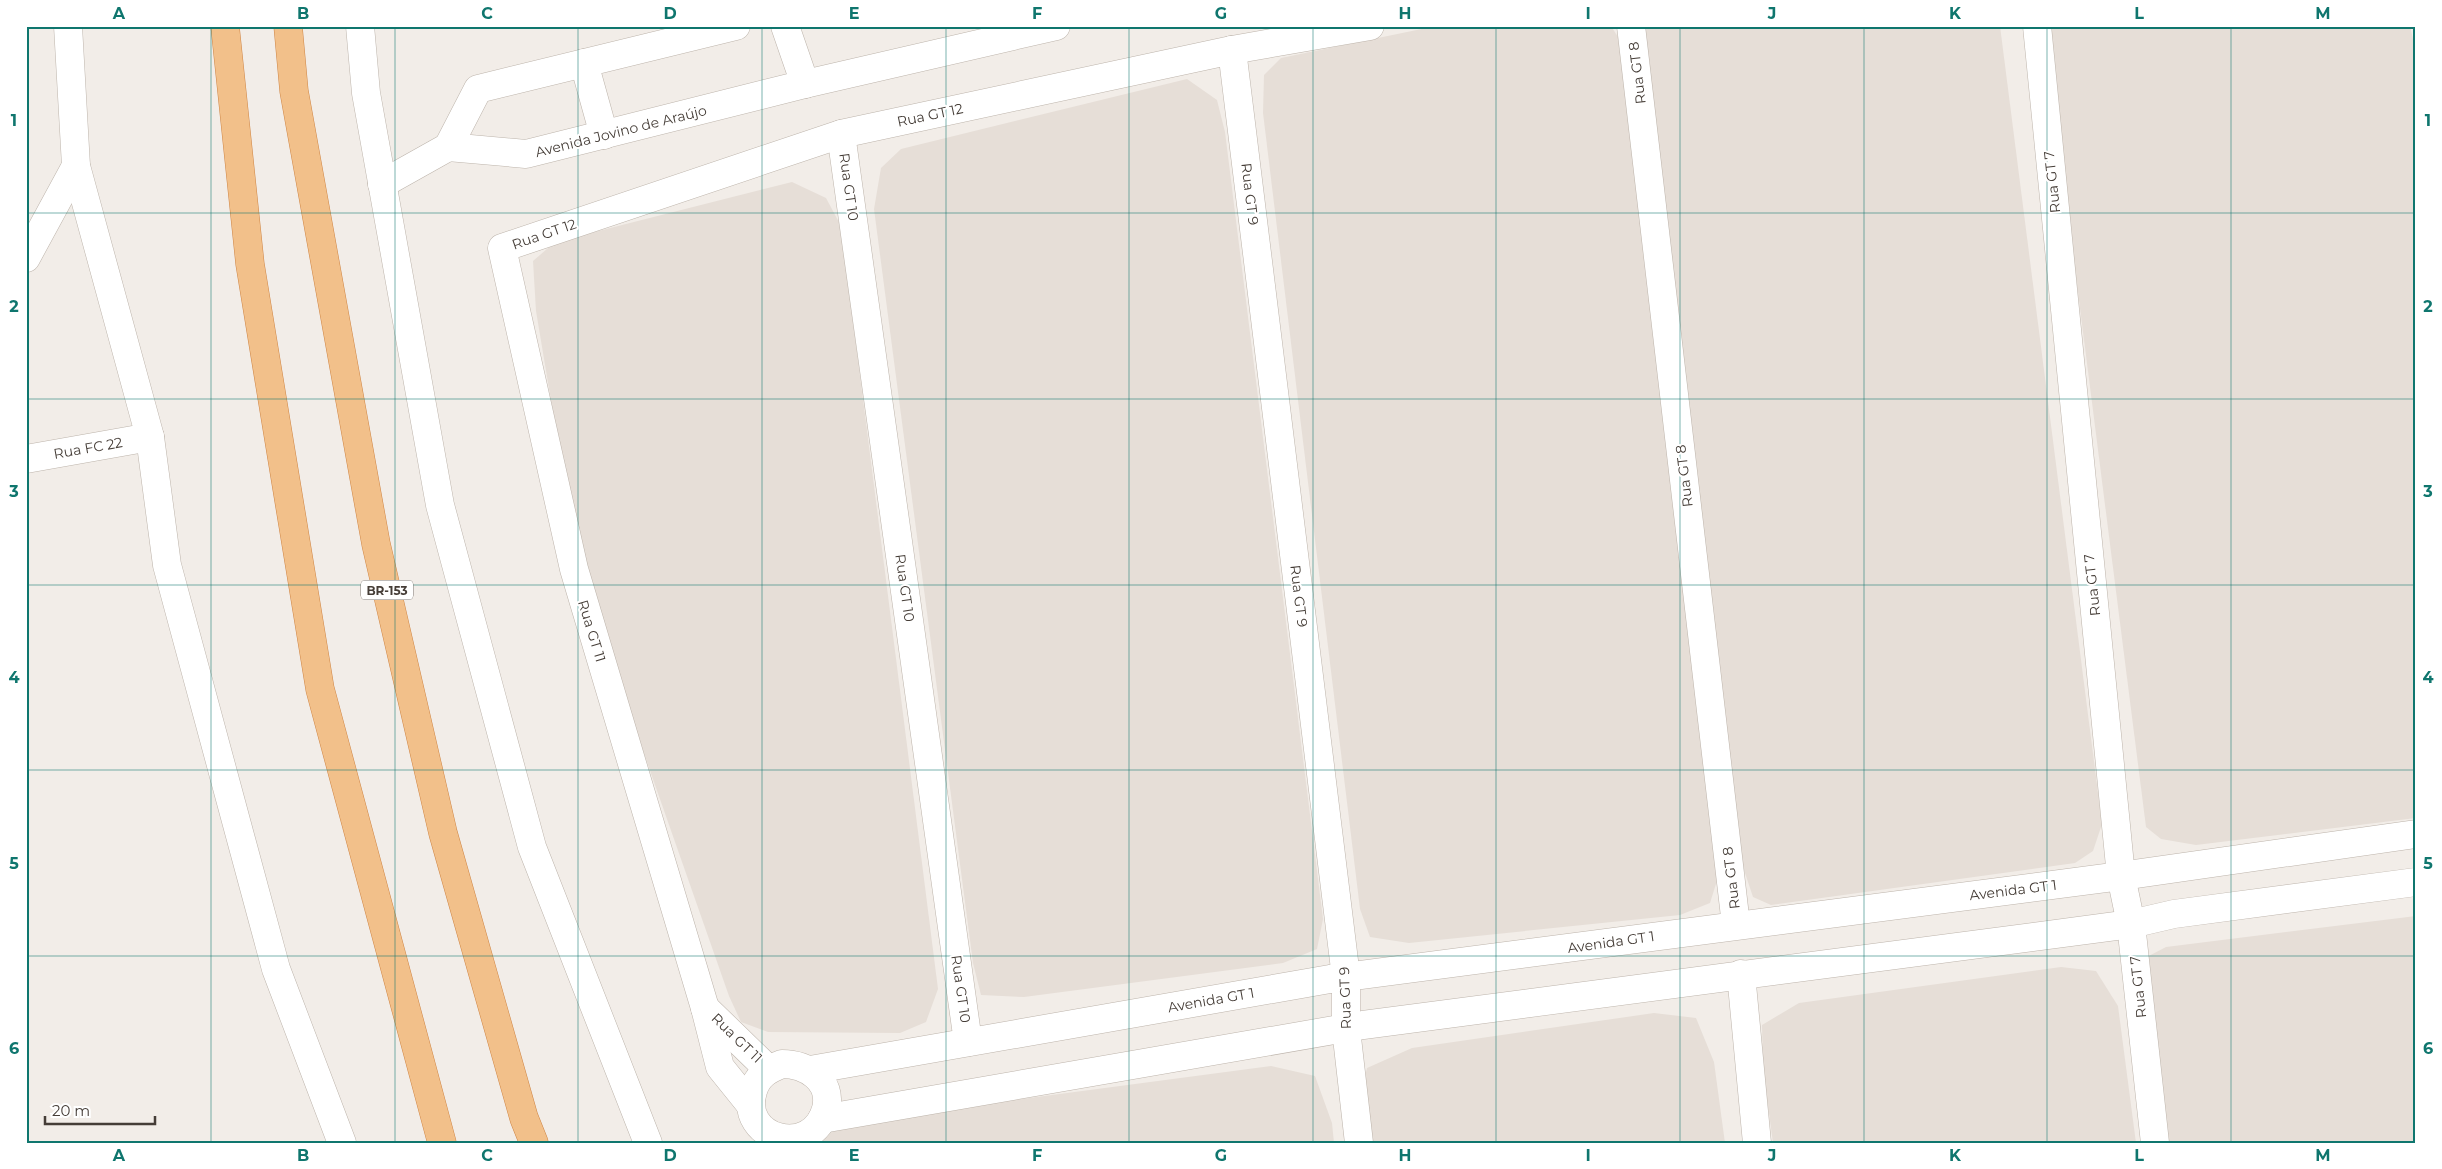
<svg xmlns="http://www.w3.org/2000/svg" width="2442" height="1169" viewBox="0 0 2442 1169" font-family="Montserrat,sans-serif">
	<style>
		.residential { fill: #e6ded7 }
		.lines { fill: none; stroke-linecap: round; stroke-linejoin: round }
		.minor-casing { stroke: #bdb4ab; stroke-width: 29 }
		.tertiary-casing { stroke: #bdb4ab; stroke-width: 29 }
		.trunk-casing { stroke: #ce8546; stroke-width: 29 }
		.minor { stroke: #fff; stroke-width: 28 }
		.tertiary { stroke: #fff; stroke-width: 28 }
		.trunk { stroke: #f2c08a; stroke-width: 28 }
		.grid { fill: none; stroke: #0f766e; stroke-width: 1; stroke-opacity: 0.55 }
		.labels { text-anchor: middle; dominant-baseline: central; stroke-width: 4; stroke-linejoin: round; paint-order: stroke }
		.shield { fill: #fff; stroke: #7d7773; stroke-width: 1 }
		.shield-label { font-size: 12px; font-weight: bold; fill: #453d37 }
		.street-label { font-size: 14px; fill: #453d37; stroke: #fff }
		.neatline { fill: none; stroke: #0f766e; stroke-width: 2 }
		.grid-label { font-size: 16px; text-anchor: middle; font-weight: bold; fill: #0f766e }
	</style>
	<rect width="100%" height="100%" fill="#f2ede8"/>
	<!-- residential -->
	<g class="residential">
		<path d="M 1436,26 L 1611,26 L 1618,37 L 1721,868 L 1710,903 L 1680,915 L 1409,943 L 1370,937 L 1360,909 L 1263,113 L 1264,75 L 1281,58 Z"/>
		<path d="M 1644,26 L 2000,26 L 2102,824 L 2093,851 L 2075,863 L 1771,905 L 1753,897 L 1743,867 Z"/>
		<path d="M 2047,26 L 2410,26 L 2416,52 L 2416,818 L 2196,845 L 2161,839 L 2146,827 L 2047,49 Z"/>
		<path d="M 1187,79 L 1217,100 L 1225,132 L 1323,919 L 1317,949 L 1283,963 L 1024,997 L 981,995 L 973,963 L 874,209 L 881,168 L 901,149 Z"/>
		<path d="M 792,182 L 826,198 L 841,226 L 938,989 L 926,1022 L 900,1033 L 768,1032 L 741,1022 L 729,996 L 579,568 L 536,311 L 533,261 L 555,242 Z"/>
		<path d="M 2416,916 L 2416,1143 L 2162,1143 L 2143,959 L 2166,947 Z"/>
		<path d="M 2061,967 L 2096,971 L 2118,1006 L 2136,1143 L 1773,1143 L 1763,1069 L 1762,1025 L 1799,1003 Z"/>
		<path d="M 1654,1013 L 1696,1018 L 1714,1062 L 1725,1143 L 1359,1143 L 1355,1117 L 1367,1068 L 1412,1048 Z"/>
		<path d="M 1271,1066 L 1315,1076 L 1332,1123 L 1334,1143 L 815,1143 L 840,1123 Z"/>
	</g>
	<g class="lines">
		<!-- minor casing -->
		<g class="minor-casing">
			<g id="minor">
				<path d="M 68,26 L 76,166 L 150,437 L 167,565 L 276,969 L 342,1143"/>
				<path d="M 360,26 L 366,93 L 440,505 L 532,847 L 648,1143"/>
				<path d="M 785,26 L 805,84"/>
				<path d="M 1631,26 L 1736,925"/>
				<path d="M 2037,26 L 2121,876 L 2131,924 L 2155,1143"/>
				<path d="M 1232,50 L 1346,977 L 1346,1029 L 1359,1143"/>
				<path d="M 584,63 L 604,135"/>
				<path d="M 841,134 L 968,1042"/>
				<path d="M 448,147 L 526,154 L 805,84 L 1056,26"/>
				<path d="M 448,147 L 478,89 L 736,26"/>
				<path d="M 382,184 L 448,147"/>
				<path d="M 1741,974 L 1757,1143"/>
				<path d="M 705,1008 L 768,1069"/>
				<path d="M 782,1064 C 806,1064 833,1080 826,1109 C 812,1160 738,1139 753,1091 C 757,1076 768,1069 782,1064 Z"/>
				<path d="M 810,1070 L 1330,979 L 2121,876 L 2416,834"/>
				<path d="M 749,1103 L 720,1067 L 705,1008 L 574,569 L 502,248 L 841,134 L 1232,50 L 1370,26"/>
				<path d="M 822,1119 L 1363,1025 L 2131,924 L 2174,914 L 2416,882"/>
			</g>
		</g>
		<!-- tertiary casing -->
		<g class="tertiary-casing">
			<g id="tertiary">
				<path d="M 26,258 L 76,166"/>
				<path d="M 26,459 L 150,437"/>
			</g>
		</g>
		<!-- trunk casing -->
		<g class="trunk-casing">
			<g id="trunk">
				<path d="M 225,26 L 250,264 L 320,689 L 442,1143"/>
				<path d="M 288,26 L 294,91 L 376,544 L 443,833 L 524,1118 L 534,1143"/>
			</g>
		</g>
		<!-- minor -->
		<use href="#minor" class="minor"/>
		<!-- tertiary -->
		<use href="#tertiary" class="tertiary"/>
		<!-- trunk -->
		<use href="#trunk" class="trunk"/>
	</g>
	<!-- grid -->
	<path class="grid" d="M 211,26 L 211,1143M 395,26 L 395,1143M 578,26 L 578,1143M 762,26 L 762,1143M 946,26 L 946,1143M 1129,26 L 1129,1143M 1313,26 L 1313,1143M 1496,26 L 1496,1143M 1680,26 L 1680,1143M 1864,26 L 1864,1143M 2047,26 L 2047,1143M 2231,26 L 2231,1143M 26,213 L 2416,213M 26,399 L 2416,399M 26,585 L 2416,585M 26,770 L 2416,770M 26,956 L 2416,956"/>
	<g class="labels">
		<!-- shield labels -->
		<rect class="shield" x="361" y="580.5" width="52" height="19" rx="4"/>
		<g class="shield-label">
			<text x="387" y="590">BR-153</text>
		</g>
		<!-- street labels -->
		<g class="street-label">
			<text transform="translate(1637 73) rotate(-97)">Rua GT 8</text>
			<text transform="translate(930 115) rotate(-12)">Rua GT 12</text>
			<text transform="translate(621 131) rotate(-14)">Avenida Jovino de Araújo</text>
			<text transform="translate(2052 182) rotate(-96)">Rua GT 7</text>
			<text transform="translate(849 187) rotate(82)">Rua GT 10</text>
			<text transform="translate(1250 194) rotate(83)">Rua GT 9</text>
			<text transform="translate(544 234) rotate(-19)">Rua GT 12</text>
			<text transform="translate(88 448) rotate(-10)">Rua FC 22</text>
			<text transform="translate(1684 476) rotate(-97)">Rua GT 8</text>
			<text transform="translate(2092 585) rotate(-96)">Rua GT 7</text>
			<text transform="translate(905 588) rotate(82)">Rua GT 10</text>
			<text transform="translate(1299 596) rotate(83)">Rua GT 9</text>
			<text transform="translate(592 631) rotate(73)">Rua GT 11</text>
			<text transform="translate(1731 878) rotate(-97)">Rua GT 8</text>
			<text transform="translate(2013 890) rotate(-7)">Avenida GT 1</text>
			<text transform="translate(1611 942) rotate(-8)">Avenida GT 1</text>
			<text transform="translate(2138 987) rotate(-96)">Rua GT 7</text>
			<text transform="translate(961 989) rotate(82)">Rua GT 10</text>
			<text transform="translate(1345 998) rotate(-92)">Rua GT 9</text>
			<text transform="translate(1211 1000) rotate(-10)">Avenida GT 1</text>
			<text transform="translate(737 1038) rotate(44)">Rua GT 11</text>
		</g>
	</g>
	<!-- border -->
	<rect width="2442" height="1169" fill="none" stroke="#ffffff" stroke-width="55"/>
	<!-- scale -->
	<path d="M45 1116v8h110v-8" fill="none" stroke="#453d37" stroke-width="2.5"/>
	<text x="52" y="1116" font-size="15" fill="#453d37" stroke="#ffffff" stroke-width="4" paint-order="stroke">20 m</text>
	<rect x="28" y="28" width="2386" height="1114" class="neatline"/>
	<g class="grid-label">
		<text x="119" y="19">A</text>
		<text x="303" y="19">B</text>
		<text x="487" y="19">C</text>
		<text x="670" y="19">D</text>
		<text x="854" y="19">E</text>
		<text x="1037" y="19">F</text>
		<text x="1221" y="19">G</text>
		<text x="1405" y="19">H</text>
		<text x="1588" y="19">I</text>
		<text x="1772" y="19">J</text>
		<text x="1955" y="19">K</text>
		<text x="2139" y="19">L</text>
		<text x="2323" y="19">M</text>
		<text x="14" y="126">1</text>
		<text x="2428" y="126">1</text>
		<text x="14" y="312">2</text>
		<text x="2428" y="312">2</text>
		<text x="14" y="497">3</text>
		<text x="2428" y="497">3</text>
		<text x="14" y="683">4</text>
		<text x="2428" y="683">4</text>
		<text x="14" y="869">5</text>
		<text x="2428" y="869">5</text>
		<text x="14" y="1054">6</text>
		<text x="2428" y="1054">6</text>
		<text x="119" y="1161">A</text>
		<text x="303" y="1161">B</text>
		<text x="487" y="1161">C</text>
		<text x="670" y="1161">D</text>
		<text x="854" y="1161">E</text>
		<text x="1037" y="1161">F</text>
		<text x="1221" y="1161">G</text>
		<text x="1405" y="1161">H</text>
		<text x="1588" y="1161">I</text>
		<text x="1772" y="1161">J</text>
		<text x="1955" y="1161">K</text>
		<text x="2139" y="1161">L</text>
		<text x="2323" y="1161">M</text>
	</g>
</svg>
